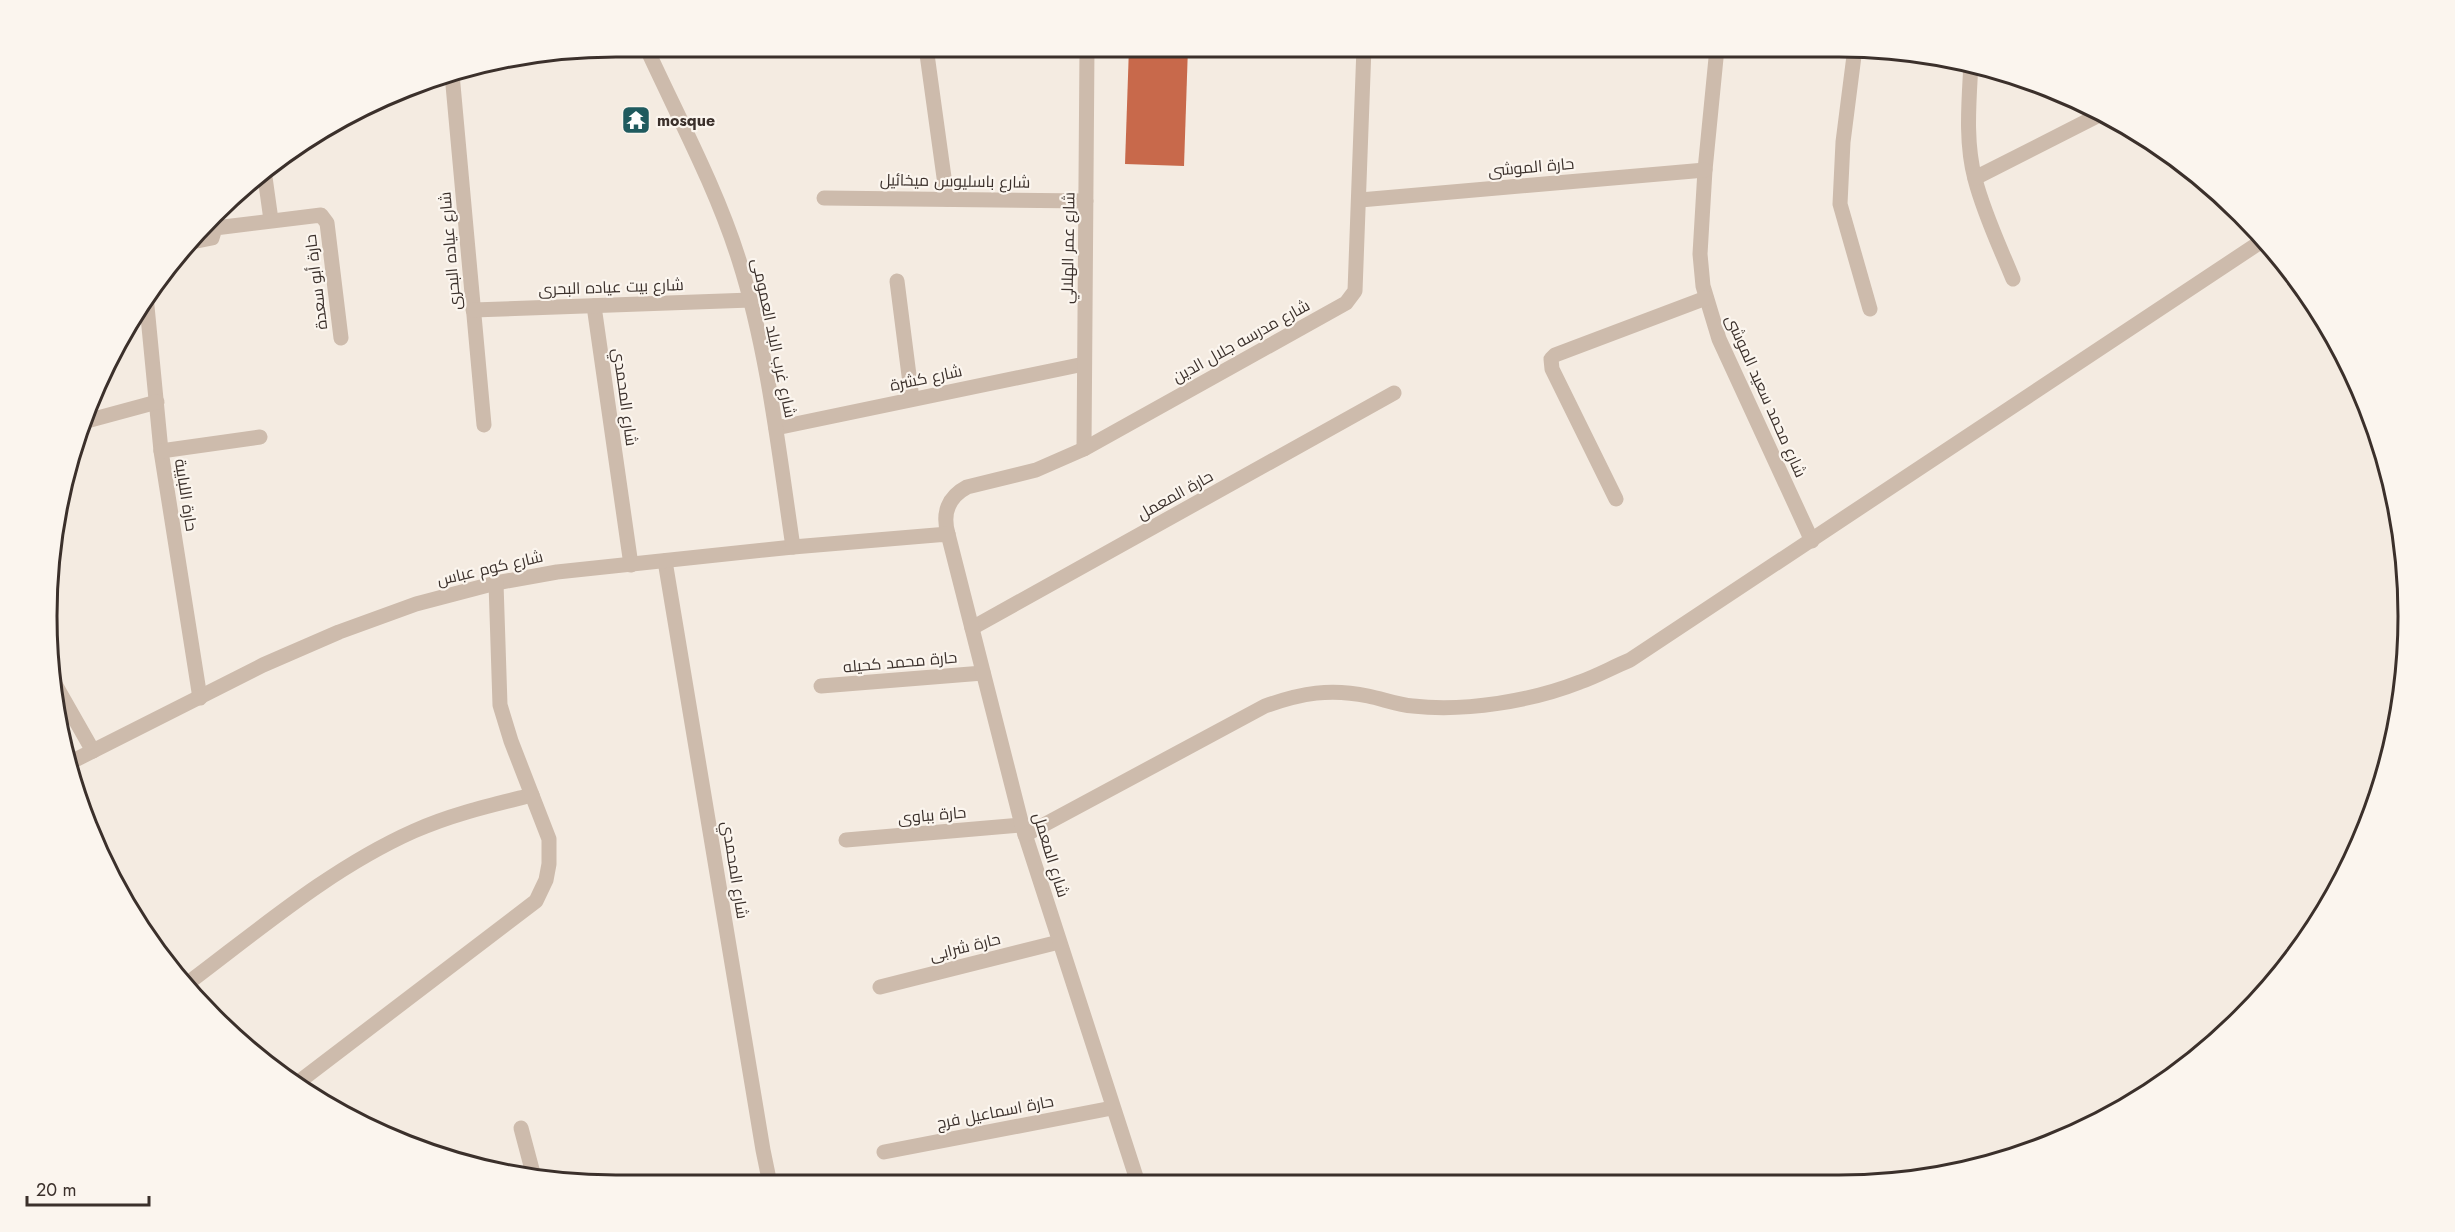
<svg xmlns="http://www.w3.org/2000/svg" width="2455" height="1232" viewBox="0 0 2455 1232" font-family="Jost,Cairo,sans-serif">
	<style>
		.building { fill: #c8694b }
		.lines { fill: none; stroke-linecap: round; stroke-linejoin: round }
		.minor { stroke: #cdbbac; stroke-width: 15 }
		.tertiary { stroke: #cdbbac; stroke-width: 15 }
		.labels { text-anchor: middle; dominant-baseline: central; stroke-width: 4.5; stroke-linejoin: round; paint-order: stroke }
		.poi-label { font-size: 16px; font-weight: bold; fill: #3b302b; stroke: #fbf5ee; text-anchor: start }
		.street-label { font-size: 16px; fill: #3b302b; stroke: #fbf5ee }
		.rim { fill: none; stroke: #3b302b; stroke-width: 3 }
	</style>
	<rect width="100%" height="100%" fill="#f4ebe1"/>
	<!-- building -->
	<path class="building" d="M 1129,47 L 1188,47 L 1184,166 L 1125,164 Z"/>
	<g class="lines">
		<!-- minor -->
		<g class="minor">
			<path d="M 926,47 L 947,199"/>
			<path d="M 1717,48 L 1705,170 L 1700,254 L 1703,286 L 1719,339 L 1812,541"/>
			<path d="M 1855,48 L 1843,142 L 1840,204 L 1870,309"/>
			<path d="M 1971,63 C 1969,101 1965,142 1975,179 C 1984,214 2000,247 2013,279"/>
			<path d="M 452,74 L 484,425"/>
			<path d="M 264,170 L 271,220"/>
			<path d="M 1975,178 L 2103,113"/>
			<path d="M 824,198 L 1086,201"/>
			<path d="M 1360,200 L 1705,170"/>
			<path d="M 197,241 L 212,238 L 215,228 L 321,215 L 327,223 L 341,338"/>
			<path d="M 897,281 L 912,399"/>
			<path d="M 146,296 L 161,451 L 200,698"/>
			<path d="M 594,306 L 631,565"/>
			<path d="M 473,310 L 751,300"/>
			<path d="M 83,422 L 157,402"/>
			<path d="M 776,428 L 1084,364"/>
			<path d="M 1084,449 L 1087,47"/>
			<path d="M 161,451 L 260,437"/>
			<path d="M 1616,499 L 1552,369 L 1551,359 L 1555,355 L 1706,298"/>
			<path d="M 948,534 C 942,513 948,497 967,487 L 1036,470 L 1084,449 L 1346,303 L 1355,291 L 1364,47"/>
			<path d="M 665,561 L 763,1150 L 770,1184"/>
			<path d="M 972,628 L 1394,393"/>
			<path d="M 52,679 L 93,751"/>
			<path d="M 821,686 L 983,673"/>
			<path d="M 73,761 L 263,665 L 339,632 L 416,604 L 496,583 L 557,572 L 793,547"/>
			<path d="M 846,840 L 1022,825"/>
			<path d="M 188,983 C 260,929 331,868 414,831 C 452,814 492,805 532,795"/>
			<path d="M 880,987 L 1059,942"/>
			<path d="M 300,1081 L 536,901 L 546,880 L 549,864 L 549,839 L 511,741 L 500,705 L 496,583"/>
			<path d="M 521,1128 L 534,1177"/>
			<path d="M 884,1152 L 1112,1108"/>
		</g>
		<!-- tertiary -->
		<g class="tertiary">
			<path d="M 646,47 C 678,117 716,187 739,260 C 768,351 779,453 793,547 L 948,534 L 1022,825 L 1138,1183"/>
			<path d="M 1025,835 L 1265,706 C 1302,693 1330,688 1368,696 C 1383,699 1398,705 1413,706 C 1465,712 1532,701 1580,682 C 1597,676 1613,667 1630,660 L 2265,239"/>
		</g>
	</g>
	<!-- icons -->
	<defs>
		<g id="temple-square" transform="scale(1.5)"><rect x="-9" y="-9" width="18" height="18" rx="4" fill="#1f5a5e" stroke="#fbf5ee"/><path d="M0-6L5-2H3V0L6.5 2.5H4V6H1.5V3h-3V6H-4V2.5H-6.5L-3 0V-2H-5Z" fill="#fff"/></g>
	</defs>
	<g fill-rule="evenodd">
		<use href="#temple-square" x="636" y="120"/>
	</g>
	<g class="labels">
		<!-- poi labels -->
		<g class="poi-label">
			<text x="657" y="120">mosque</text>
		</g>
		<!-- street labels -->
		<g class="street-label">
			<text transform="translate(1531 167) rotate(-5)">حارة الموشى</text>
			<text transform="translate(955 181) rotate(1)">شارع باسليوس ميخائيل</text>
			<text transform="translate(1068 248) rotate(-89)">شارع عمر الهلالي</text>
			<text transform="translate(450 251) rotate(-95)">شارع عياده البحرى</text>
			<text transform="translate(316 282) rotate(-97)">حارة أبو سعدة</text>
			<text transform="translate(611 287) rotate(-2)">شارع بيت عياده البحرى</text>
			<text transform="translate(774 338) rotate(78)">شارع غرب البلد العمومى</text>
			<text transform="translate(1241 341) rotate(-29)">شارع مدرسه جلال الدين</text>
			<text transform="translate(926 378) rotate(-12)">شارع كشرة</text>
			<text transform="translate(1766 396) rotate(66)">شارع محمد سعيد الموشى</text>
			<text transform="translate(625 397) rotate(82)">شارع المحمدي</text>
			<text transform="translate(186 495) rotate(81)">حارة اللبايبة</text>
			<text transform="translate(1175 495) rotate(-29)">حارة المعمل</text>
			<text transform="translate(490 568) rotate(-13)">شارع كوم عباس</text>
			<text transform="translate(900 662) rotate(-5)">حارة محمد كحيله</text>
			<text transform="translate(932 815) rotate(-5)">حارة بباوى</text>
			<text transform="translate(1051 855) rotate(73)">شارع المعمل</text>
			<text transform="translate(735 870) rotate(81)">شارع المحمدي</text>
			<text transform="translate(965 947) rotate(-14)">حارة شرابى</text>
			<text transform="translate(995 1112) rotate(-11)">حارة اسماعيل فرج</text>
		</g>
	</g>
	<!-- crop -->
	<path d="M0 0H2455V1232H0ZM616 57H1839A559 559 0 0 1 2398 616V616A559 559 0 0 1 1839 1175H616A559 559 0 0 1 57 616V616A559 559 0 0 1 616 57Z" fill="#fbf5ee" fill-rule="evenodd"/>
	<path class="rim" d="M616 57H1839A559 559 0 0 1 2398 616V616A559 559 0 0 1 1839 1175H616A559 559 0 0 1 57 616V616A559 559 0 0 1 616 57Z"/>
	<!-- scale -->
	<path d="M27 1196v9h122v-9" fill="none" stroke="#3b302b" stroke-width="3"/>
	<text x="36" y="1196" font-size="18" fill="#3b302b" stroke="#fbf5ee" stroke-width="4.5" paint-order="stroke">20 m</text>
</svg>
